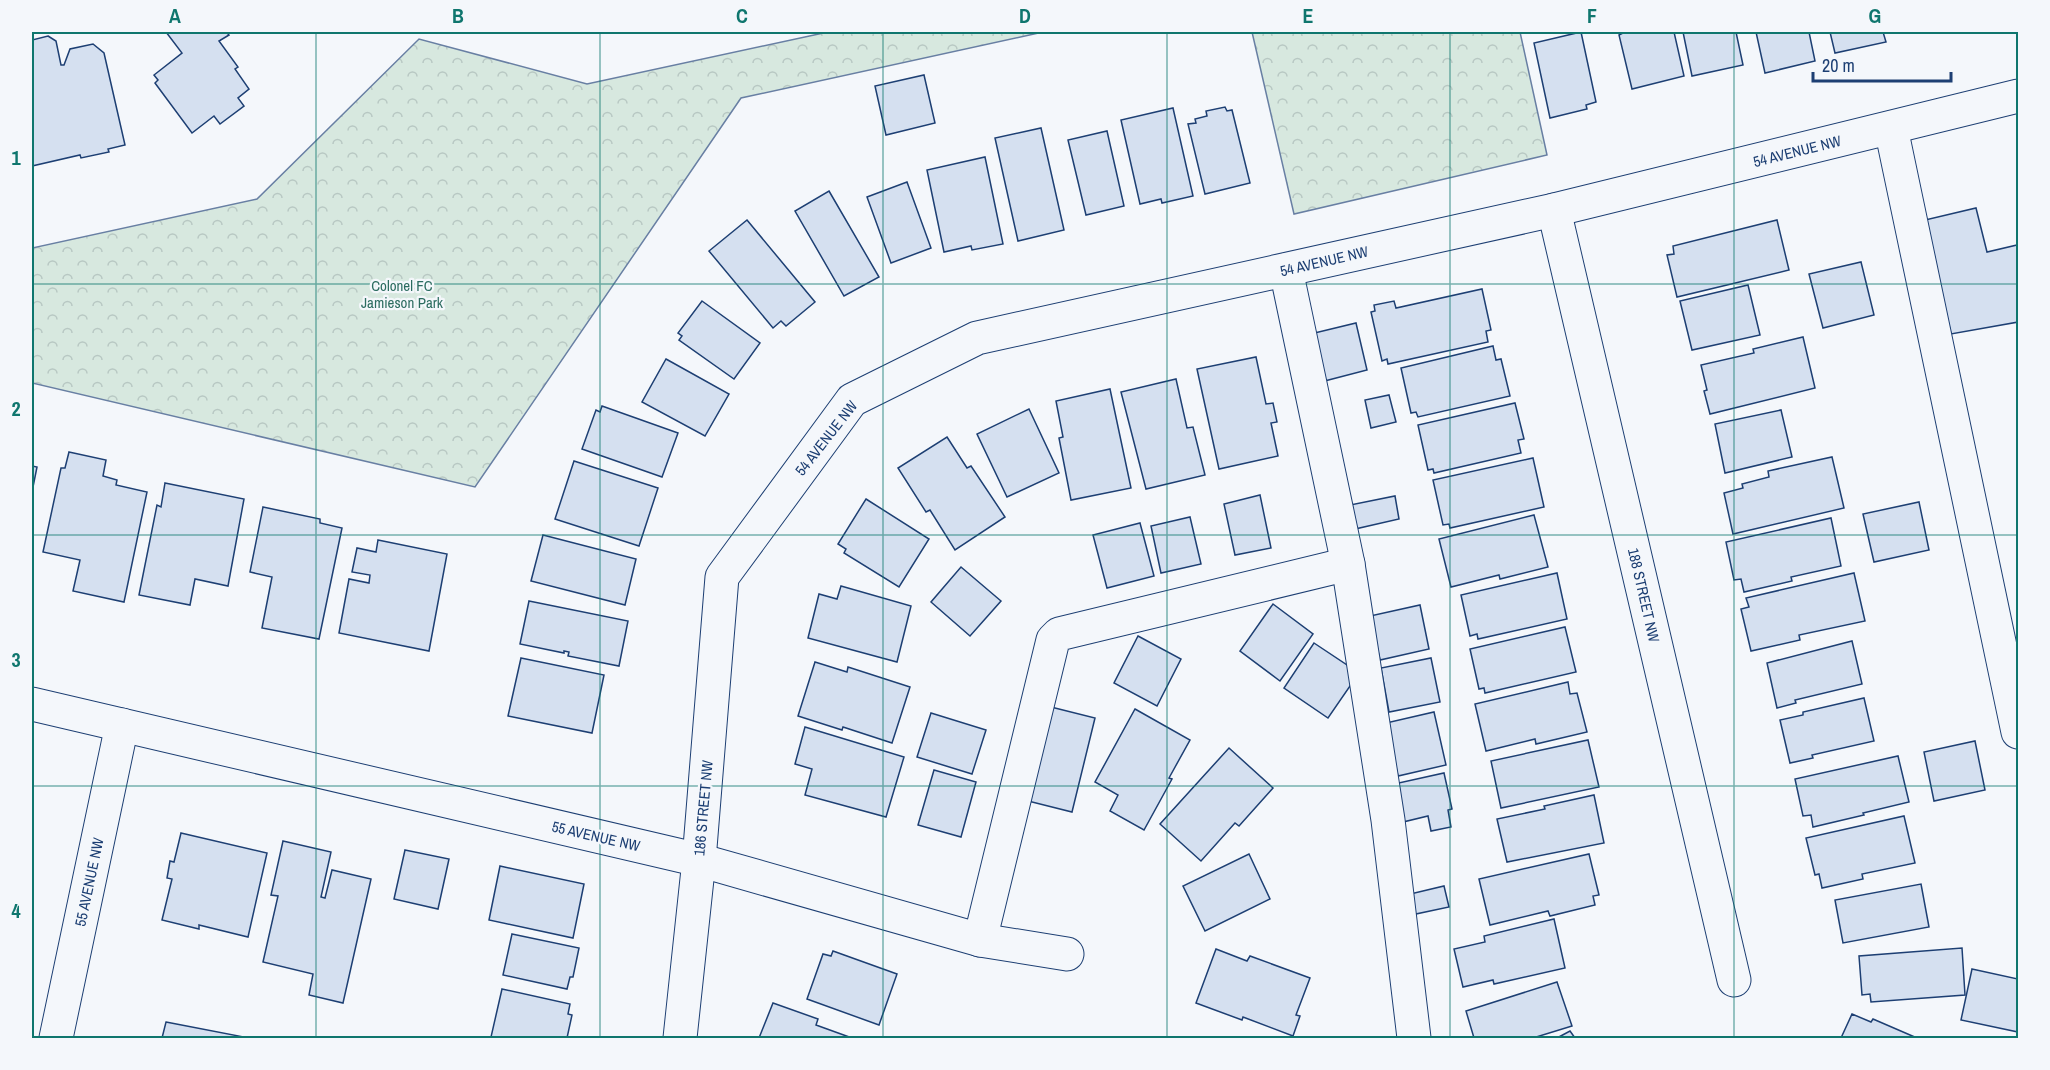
<svg xmlns="http://www.w3.org/2000/svg" width="2050" height="1070" viewBox="0 0 2050 1070" font-family="'Archivo Narrow',sans-serif">
	<style>
		.park { fill: url(#park-crowns); stroke: #687fa3; stroke-width: 1.5 }
		.building { fill: #d5e0f0; stroke: #1d3f73; stroke-width: 1.5 }
		.lines { fill: none; stroke-linecap: round; stroke-linejoin: round }
		.minor-casing { stroke: #1d3f73; stroke-width: 35 }
		.minor { stroke: #f4f7fb; stroke-width: 33 }
		.grid { fill: none; stroke: #0f766e; stroke-width: 1.5; stroke-opacity: 0.55 }
		.labels { text-anchor: middle; dominant-baseline: central; stroke-width: 4.5; stroke-linejoin: round; paint-order: stroke }
		.street-label { font-size: 15px; fill: #1d3f73; stroke: #f4f7fb }
		.park-label { font-size: 15px; fill: #2c6c60; stroke: #f4f7fb }
		.neatline { fill: none; stroke: #0f766e; stroke-width: 2 }
		.grid-label { font-size: 20px; text-anchor: middle; font-weight: bold; fill: #0f766e }
	</style>
	<defs>
		<pattern id="park-crowns" width="20" height="18" patternUnits="userSpaceOnUse" patternTransform="scale(1.5)"><rect width="20" height="18" fill="#d7e8df"/><path d="M2 6a3 3 0 1 1 6 0M12 15a3 3 0 1 1 6 0" fill="none" stroke="#b8c8c3"/></pattern>
	</defs>
	<rect width="100%" height="100%" fill="#f4f7fb"/>
	<!-- park -->
	<g class="park">
		<path d="M 828,32 L 1043,32 L 741,98 L 475,487 L 32,383 L 32,248 L 257,199 L 419,39 L 587,84 Z"/>
		<path d="M 1252,32 L 1520,32 L 1547,155 L 1294,214 Z"/>
	</g>
	<!-- building -->
	<g class="building">
		<path d="M 166,32 L 226,32 L 229,35 L 219,41 L 238,67 L 235,69 L 249,89 L 238,98 L 244,106 L 220,124 L 214,116 L 192,133 L 155,83 L 158,80 L 154,75 L 182,53 Z"/>
		<path d="M 1581,32 L 1596,102 L 1586,105 L 1587,109 L 1550,118 L 1534,43 Z"/>
		<path d="M 1623,32 L 1674,32 L 1684,76 L 1632,89 L 1619,35 L 1623,33 Z"/>
		<path d="M 1683,32 L 1736,32 L 1743,65 L 1692,76 Z"/>
		<path d="M 1756,32 L 1809,32 L 1815,61 L 1765,73 Z"/>
		<path d="M 1830,32 L 1883,32 L 1886,42 L 1835,53 Z"/>
		<path d="M 48,36 L 56,41 L 61,65 L 64,65 L 70,49 L 93,44 L 104,53 L 125,145 L 108,149 L 109,152 L 81,158 L 80,155 L 32,166 L 32,40 Z"/>
		<path d="M 924,75 L 935,123 L 886,135 L 875,86 Z"/>
		<path d="M 1225,107 L 1227,111 L 1232,110 L 1250,183 L 1205,194 L 1188,124 L 1196,123 L 1195,119 L 1207,116 L 1206,111 Z"/>
		<path d="M 1173,108 L 1193,196 L 1162,203 L 1161,199 L 1140,204 L 1121,120 Z"/>
		<path d="M 1041,128 L 1064,230 L 1018,241 L 995,138 Z"/>
		<path d="M 1107,131 L 1124,206 L 1086,215 L 1068,140 Z"/>
		<path d="M 985,157 L 1003,244 L 972,250 L 971,246 L 944,252 L 927,170 Z"/>
		<path d="M 907,182 L 931,248 L 891,263 L 867,197 Z"/>
		<path d="M 829,191 L 879,277 L 844,296 L 795,211 Z"/>
		<path d="M 1976,208 L 1987,252 L 2017,245 L 2018,322 L 1951,334 L 1925,220 Z"/>
		<path d="M 747,220 L 815,302 L 786,326 L 781,321 L 773,328 L 709,251 Z"/>
		<path d="M 1777,220 L 1789,270 L 1677,297 L 1667,255 L 1674,254 L 1673,246 Z"/>
		<path d="M 1861,262 L 1874,315 L 1823,328 L 1809,274 Z"/>
		<path d="M 1748,285 L 1760,335 L 1692,350 L 1680,301 Z"/>
		<path d="M 1482,289 L 1491,330 L 1486,331 L 1488,342 L 1388,364 L 1387,359 L 1382,361 L 1371,312 L 1375,311 L 1374,305 L 1394,301 L 1396,308 Z"/>
		<path d="M 702,301 L 760,343 L 734,379 L 679,340 L 682,336 L 678,333 Z"/>
		<path d="M 1356,323 L 1367,370 L 1313,384 L 1302,336 Z"/>
		<path d="M 1803,337 L 1815,388 L 1710,414 L 1704,391 L 1707,390 L 1701,365 L 1754,353 L 1753,349 Z"/>
		<path d="M 1493,346 L 1496,360 L 1501,359 L 1510,396 L 1418,417 L 1416,412 L 1411,413 L 1401,368 Z"/>
		<path d="M 1256,357 L 1266,404 L 1273,403 L 1277,422 L 1271,423 L 1278,456 L 1219,469 L 1197,369 Z"/>
		<path d="M 666,359 L 729,394 L 705,436 L 642,402 Z"/>
		<path d="M 1176,379 L 1187,428 L 1193,427 L 1205,475 L 1146,489 L 1121,392 Z"/>
		<path d="M 1110,389 L 1131,488 L 1071,500 L 1059,438 L 1063,437 L 1056,401 Z"/>
		<path d="M 1389,395 L 1396,422 L 1371,428 L 1365,400 Z"/>
		<path d="M 1515,403 L 1524,439 L 1518,440 L 1521,453 L 1434,473 L 1433,469 L 1428,470 L 1418,425 Z"/>
		<path d="M 602,406 L 678,433 L 662,477 L 582,449 L 596,410 L 600,412 Z"/>
		<path d="M 1029,409 L 1059,473 L 1007,497 L 977,434 Z"/>
		<path d="M 1781,410 L 1792,457 L 1725,473 L 1715,424 Z"/>
		<path d="M 947,437 L 967,468 L 971,466 L 1005,517 L 955,550 L 930,510 L 926,512 L 898,468 Z"/>
		<path d="M 69,452 L 106,460 L 103,476 L 117,480 L 116,485 L 147,492 L 124,602 L 73,591 L 80,560 L 43,552 L 61,468 L 65,468 Z"/>
		<path d="M 1832,457 L 1844,508 L 1733,534 L 1724,493 L 1743,488 L 1742,484 L 1769,477 L 1768,471 Z"/>
		<path d="M 1533,458 L 1544,507 L 1450,528 L 1449,524 L 1443,525 L 1433,480 Z"/>
		<path d="M 574,461 L 658,488 L 639,546 L 555,519 Z"/>
		<path d="M 32,466 L 37,467 L 32,492 Z"/>
		<path d="M 165,483 L 244,499 L 228,586 L 195,579 L 190,605 L 139,595 L 157,505 L 161,507 Z"/>
		<path d="M 1260,495 L 1271,548 L 1235,555 L 1224,504 Z"/>
		<path d="M 1395,496 L 1399,519 L 1355,529 L 1350,505 Z"/>
		<path d="M 866,499 L 929,539 L 899,587 L 844,553 L 846,549 L 838,544 Z"/>
		<path d="M 1919,502 L 1929,550 L 1874,562 L 1863,514 Z"/>
		<path d="M 263,507 L 320,519 L 320,523 L 342,528 L 319,639 L 262,628 L 272,577 L 250,572 Z"/>
		<path d="M 1534,515 L 1548,567 L 1500,579 L 1499,575 L 1451,587 L 1439,539 Z"/>
		<path d="M 1190,517 L 1201,564 L 1161,573 L 1151,526 Z"/>
		<path d="M 1831,518 L 1841,566 L 1791,577 L 1792,581 L 1744,592 L 1741,579 L 1734,580 L 1726,542 Z"/>
		<path d="M 1140,523 L 1154,576 L 1107,588 L 1093,535 Z"/>
		<path d="M 543,535 L 636,559 L 625,605 L 531,581 Z"/>
		<path d="M 378,540 L 447,554 L 429,651 L 339,633 L 349,579 L 369,583 L 370,575 L 352,572 L 357,548 L 376,552 Z"/>
		<path d="M 961,567 L 1001,601 L 970,636 L 931,602 Z"/>
		<path d="M 1557,573 L 1567,619 L 1478,639 L 1477,634 L 1470,636 L 1461,595 Z"/>
		<path d="M 1854,573 L 1865,621 L 1799,635 L 1800,640 L 1751,651 L 1741,609 L 1749,607 L 1746,598 Z"/>
		<path d="M 841,586 L 911,606 L 897,662 L 808,638 L 819,594 L 837,599 Z"/>
		<path d="M 529,601 L 628,621 L 619,666 L 568,656 L 569,652 L 564,651 L 564,653 L 520,644 Z"/>
		<path d="M 1273,604 L 1313,634 L 1280,681 L 1240,651 Z"/>
		<path d="M 1420,605 L 1429,649 L 1380,660 L 1370,616 Z"/>
		<path d="M 1565,627 L 1576,672 L 1485,693 L 1484,688 L 1479,689 L 1470,649 Z"/>
		<path d="M 1138,636 L 1181,659 L 1157,706 L 1114,683 Z"/>
		<path d="M 1852,641 L 1862,684 L 1795,700 L 1796,703 L 1777,708 L 1767,663 Z"/>
		<path d="M 1314,643 L 1359,673 L 1328,718 L 1284,688 Z"/>
		<path d="M 521,658 L 604,675 L 592,733 L 508,716 Z"/>
		<path d="M 1431,658 L 1440,702 L 1389,712 L 1381,668 Z"/>
		<path d="M 815,662 L 847,672 L 848,667 L 910,687 L 892,743 L 843,727 L 842,730 L 798,716 Z"/>
		<path d="M 1568,682 L 1570,694 L 1577,693 L 1587,732 L 1536,744 L 1535,739 L 1486,751 L 1475,704 Z"/>
		<path d="M 1864,698 L 1874,741 L 1812,755 L 1813,758 L 1790,763 L 1780,720 L 1803,715 L 1803,712 Z"/>
		<path d="M 1043,705 L 1095,718 L 1072,812 L 1020,799 Z"/>
		<path d="M 1135,709 L 1190,740 L 1169,778 L 1172,779 L 1144,830 L 1110,811 L 1118,795 L 1095,782 Z"/>
		<path d="M 1434,712 L 1446,765 L 1398,776 L 1386,723 Z"/>
		<path d="M 931,713 L 986,730 L 972,774 L 917,757 Z"/>
		<path d="M 805,727 L 904,757 L 886,817 L 805,795 L 812,769 L 795,764 Z"/>
		<path d="M 1588,740 L 1599,787 L 1501,808 L 1491,761 Z"/>
		<path d="M 1975,741 L 1985,790 L 1934,801 L 1924,752 Z"/>
		<path d="M 1229,748 L 1273,788 L 1239,826 L 1235,823 L 1201,861 L 1160,824 Z"/>
		<path d="M 1898,756 L 1909,802 L 1863,813 L 1864,815 L 1813,827 L 1811,815 L 1803,816 L 1795,779 Z"/>
		<path d="M 934,770 L 976,782 L 961,837 L 918,825 Z"/>
		<path d="M 1444,773 L 1452,809 L 1448,810 L 1451,827 L 1431,831 L 1428,816 L 1403,822 L 1394,784 Z"/>
		<path d="M 1594,795 L 1604,843 L 1507,862 L 1497,819 L 1545,809 L 1544,806 Z"/>
		<path d="M 1904,816 L 1915,863 L 1862,874 L 1863,879 L 1822,888 L 1819,874 L 1815,875 L 1806,838 Z"/>
		<path d="M 181,833 L 267,853 L 248,937 L 199,925 L 199,929 L 162,920 L 172,879 L 167,878 L 170,861 L 174,862 Z"/>
		<path d="M 283,841 L 331,852 L 321,897 L 325,898 L 332,870 L 371,879 L 343,1003 L 309,995 L 313,974 L 263,962 L 278,896 L 271,895 Z"/>
		<path d="M 405,850 L 449,859 L 438,909 L 394,899 Z"/>
		<path d="M 1249,854 L 1270,899 L 1205,931 L 1183,886 Z"/>
		<path d="M 1589,854 L 1599,895 L 1593,896 L 1595,905 L 1550,916 L 1548,911 L 1490,925 L 1479,879 Z"/>
		<path d="M 500,866 L 584,884 L 573,938 L 489,920 Z"/>
		<path d="M 1921,884 L 1929,927 L 1843,943 L 1835,900 Z"/>
		<path d="M 1444,886 L 1449,907 L 1411,915 L 1406,895 Z"/>
		<path d="M 1554,919 L 1565,968 L 1494,984 L 1493,980 L 1463,987 L 1454,949 L 1485,942 L 1484,936 Z"/>
		<path d="M 512,934 L 579,948 L 573,977 L 570,977 L 567,989 L 503,975 Z"/>
		<path d="M 1962,948 L 1965,995 L 1871,1002 L 1870,994 L 1862,995 L 1859,956 Z"/>
		<path d="M 1216,949 L 1247,961 L 1250,956 L 1310,978 L 1296,1015 L 1300,1016 L 1293,1036 L 1243,1017 L 1242,1020 L 1196,1003 Z"/>
		<path d="M 833,951 L 897,974 L 879,1025 L 807,999 L 823,954 L 831,956 Z"/>
		<path d="M 1972,969 L 2018,979 L 2018,1032 L 1961,1020 Z"/>
		<path d="M 1557,982 L 1572,1026 L 1533,1038 L 1474,1038 L 1466,1011 Z"/>
		<path d="M 502,989 L 570,1004 L 568,1014 L 572,1015 L 567,1038 L 498,1038 L 491,1037 Z"/>
		<path d="M 773,1003 L 818,1019 L 816,1025 L 852,1038 L 759,1038 Z"/>
		<path d="M 1852,1014 L 1871,1022 L 1873,1019 L 1917,1038 L 1841,1038 Z"/>
		<path d="M 166,1022 L 244,1037 L 244,1038 L 162,1038 Z"/>
		<path d="M 1570,1031 L 1575,1038 L 1557,1038 Z"/>
	</g>
	<g class="lines">
		<!-- minor casing -->
		<g class="minor-casing">
			<g id="minor">
				<path d="M 1891,128 L 2018,732"/>
				<path d="M 1554,210 L 1734,980"/>
				<path d="M 1286,270 L 1348,564 L 1388,820 L 1414,1038"/>
				<path d="M 32,704 L 699,860 L 980,940 L 1067,954"/>
				<path d="M 980,940 L 1053,640 L 1059,634 L 1348,564"/>
				<path d="M 56,1038 L 122,725"/>
				<path d="M 680,1038 L 699,860 L 722,577 L 852,400 L 977,338 L 1554,210 L 2018,96"/>
			</g>
		</g>
		<!-- minor -->
		<use href="#minor" class="minor"/>
	</g>
	<!-- grid -->
	<path class="grid" d="M 316,32 L 316,1038M 600,32 L 600,1038M 883,32 L 883,1038M 1167,32 L 1167,1038M 1450,32 L 1450,1038M 1734,32 L 1734,1038M 32,284 L 2018,284M 32,535 L 2018,535M 32,786 L 2018,786"/>
	<g class="labels">
		<!-- street labels -->
		<g class="street-label">
			<text transform="translate(1797 151) rotate(-14)">54 AVENUE NW</text>
			<text transform="translate(1324 261) rotate(-13)">54 AVENUE NW</text>
			<text transform="translate(826 438) rotate(-52)">54 AVENUE NW</text>
			<text transform="translate(1644 595) rotate(77)">188 STREET NW</text>
			<text transform="translate(703 808) rotate(-85)">186 STREET NW</text>
			<text transform="translate(596 836) rotate(13)">55 AVENUE NW</text>
			<text transform="translate(89 882) rotate(-78)">55 AVENUE NW</text>
		</g>
		<!-- park labels -->
		<g class="park-label">
			<text x="402" y="285">Colonel FC<tspan x="402" dy="17">Jamieson Park</tspan></text>
		</g>
	</g>
	<!-- border -->
	<rect width="2050" height="1070" fill="none" stroke="#f4f7fb" stroke-width="66"/>
	<!-- scale -->
	<path d="M1813 72v9h138v-9" fill="none" stroke="#1d3f73" stroke-width="3"/>
	<text x="1822" y="72" font-size="18" fill="#1d3f73" stroke="#f4f7fb" stroke-width="4.5" paint-order="stroke">20 m</text>
	<rect x="33" y="33" width="1984" height="1004" class="neatline"/>
	<g class="grid-label">
		<text x="175" y="23">A</text>
		<text x="458" y="23">B</text>
		<text x="742" y="23">C</text>
		<text x="1025" y="23">D</text>
		<text x="1308" y="23">E</text>
		<text x="1592" y="23">F</text>
		<text x="1875" y="23">G</text>
		<text x="16" y="165">1</text>
		<text x="16" y="416">2</text>
		<text x="16" y="667">3</text>
		<text x="16" y="918">4</text>
	</g>
</svg>
